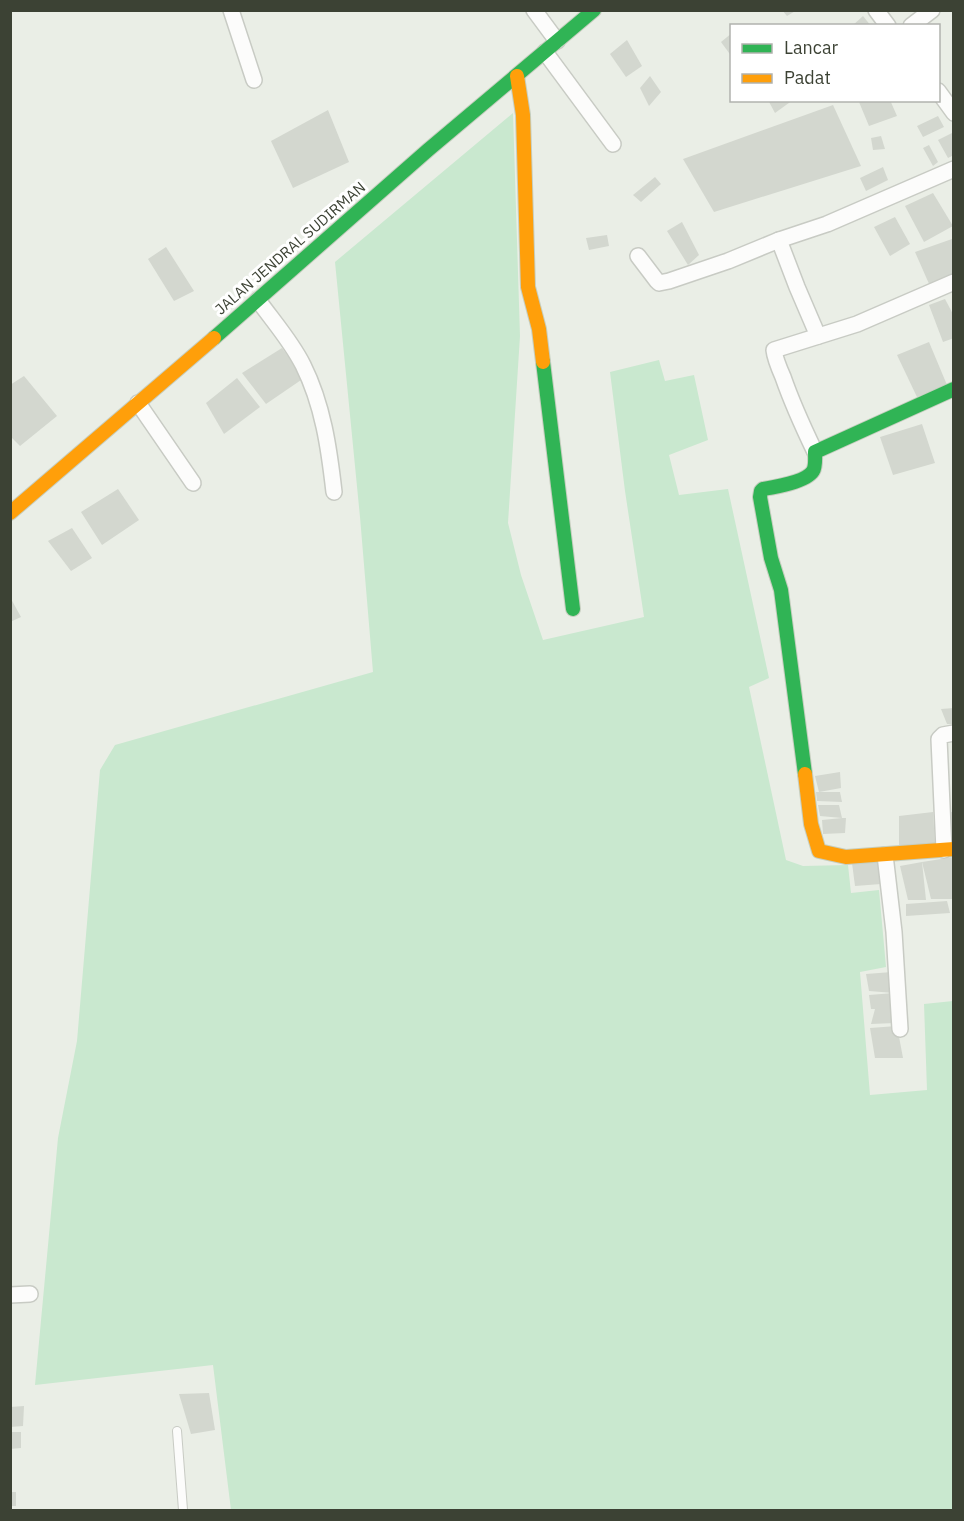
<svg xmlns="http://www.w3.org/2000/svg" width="964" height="1521" viewBox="0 0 964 1521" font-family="'IBM Plex Sans',sans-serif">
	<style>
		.green { fill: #c9e8cf }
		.building { fill: #d3d7cf }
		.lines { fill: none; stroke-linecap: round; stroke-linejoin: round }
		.lane-casing { stroke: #c8cbc4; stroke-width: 10 }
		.street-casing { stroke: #c8cbc4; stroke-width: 18 }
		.fast-casing { stroke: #c6cebf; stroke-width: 16 }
		.slow-casing { stroke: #c6cebf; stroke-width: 16 }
		.lane { stroke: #fcfcfb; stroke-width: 8 }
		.street { stroke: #fcfcfb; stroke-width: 15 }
		.fast { stroke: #30b455; stroke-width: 14 }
		.slow { stroke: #ff9f0a; stroke-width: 14 }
		.labels { text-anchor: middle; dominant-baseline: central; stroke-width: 6; stroke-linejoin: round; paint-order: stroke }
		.street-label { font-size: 15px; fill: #3c4234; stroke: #fff }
	</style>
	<rect width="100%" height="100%" fill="#eaeee6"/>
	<!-- green -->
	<path class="green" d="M 513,113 L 520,336 L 508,523 L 521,575 L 543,640 L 644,617 L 625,491 L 610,372 L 659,360 L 665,381 L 694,375 L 708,440 L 669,455 L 679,495 L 728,489 L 769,678 L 749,687 L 786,860 L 803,866 L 848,865 L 851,893 L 879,890 L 886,967 L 860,972 L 870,1095 L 927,1090 L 924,1004 L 953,1001 L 953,1510 L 231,1510 L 213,1365 L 35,1385 L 58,1138 L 77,1041 L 100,770 L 115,745 L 373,672 L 360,517 L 335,262 Z"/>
	<!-- building -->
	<g class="building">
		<path d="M 782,10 L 797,10 L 787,16 Z"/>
		<path d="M 863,16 L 871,26 L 852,26 Z"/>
		<path d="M 732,33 L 732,57 L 721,42 Z"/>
		<path d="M 627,40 L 642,66 L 626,77 L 610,54 Z"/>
		<path d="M 650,76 L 661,92 L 649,106 L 640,88 Z"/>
		<path d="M 768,100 L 793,100 L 775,113 Z"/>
		<path d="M 862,100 L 890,100 L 897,116 L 869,126 L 859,102 Z"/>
		<path d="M 833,105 L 861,166 L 714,212 L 683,159 Z"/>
		<path d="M 328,110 L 349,162 L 293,188 L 271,141 Z"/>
		<path d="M 938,116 L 944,127 L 923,137 L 917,126 Z"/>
		<path d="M 954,132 L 954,155 L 948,158 L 938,140 Z"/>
		<path d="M 881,136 L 885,149 L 873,150 L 871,138 Z"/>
		<path d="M 929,145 L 938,162 L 933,166 L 923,148 Z"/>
		<path d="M 883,167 L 888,180 L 866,191 L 860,178 Z"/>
		<path d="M 655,177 L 661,184 L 641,202 L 633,195 Z"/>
		<path d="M 933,193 L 953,226 L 924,242 L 905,206 Z"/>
		<path d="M 895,217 L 910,244 L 890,256 L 874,227 Z"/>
		<path d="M 682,222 L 699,255 L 688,265 L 667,231 Z"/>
		<path d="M 607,235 L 609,246 L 589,250 L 586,238 Z"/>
		<path d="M 952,239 L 954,241 L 954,274 L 930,286 L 915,252 Z"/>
		<path d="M 166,247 L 194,291 L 174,301 L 148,259 Z"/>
		<path d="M 945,299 L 954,316 L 954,338 L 943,342 L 929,305 Z"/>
		<path d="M 929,342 L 947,385 L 917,397 L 897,355 Z"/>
		<path d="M 282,348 L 304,378 L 266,404 L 242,373 Z"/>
		<path d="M 24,376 L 57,416 L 20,446 L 10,436 L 10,385 Z"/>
		<path d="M 237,378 L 260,407 L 224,434 L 206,403 Z"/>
		<path d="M 922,424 L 935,463 L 893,475 L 880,437 Z"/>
		<path d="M 118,489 L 139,520 L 102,545 L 81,512 Z"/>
		<path d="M 72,528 L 92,558 L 71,571 L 48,541 Z"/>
		<path d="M 10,597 L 21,617 L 10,622 Z"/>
		<path d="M 954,708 L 954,724 L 947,724 L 941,709 Z"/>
		<path d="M 840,772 L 841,788 L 819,792 L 815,776 Z"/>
		<path d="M 816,792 L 840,792 L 842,802 L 817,801 Z"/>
		<path d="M 818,805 L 839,805 L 842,818 L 846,818 L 845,833 L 823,834 L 822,820 L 842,818 L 820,816 Z"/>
		<path d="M 933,812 L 935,844 L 899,846 L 899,816 Z"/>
		<path d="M 947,812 L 954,812 L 954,848 L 952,848 Z"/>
		<path d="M 954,857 L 954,899 L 931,899 L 922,862 Z"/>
		<path d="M 879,861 L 881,884 L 855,886 L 852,863 Z"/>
		<path d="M 922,862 L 926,900 L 908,900 L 900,866 Z"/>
		<path d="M 947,901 L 950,913 L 906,916 L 906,904 Z"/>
		<path d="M 892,972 L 894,993 L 869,991 L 866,974 Z"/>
		<path d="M 894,993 L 895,1023 L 871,1024 L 875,1009 L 871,1009 L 869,995 Z"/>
		<path d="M 897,1026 L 903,1058 L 875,1058 L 870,1028 Z"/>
		<path d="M 209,1393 L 215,1430 L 191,1434 L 179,1394 Z"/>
		<path d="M 24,1406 L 23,1426 L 10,1427 L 10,1407 Z"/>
		<path d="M 10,1432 L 21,1432 L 21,1448 L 10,1449 Z"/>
		<rect x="10" y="1492" width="6" height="14"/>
	</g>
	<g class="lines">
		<!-- lane casing -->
		<g class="lane-casing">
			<path id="lane" d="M 177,1431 L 183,1510"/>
		</g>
		<!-- street casing -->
		<g class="street-casing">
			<g id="street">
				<path d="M 231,10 L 254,80"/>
				<path d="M 534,10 L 557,41"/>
				<path d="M 876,10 L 888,26"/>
				<path d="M 911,26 L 932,10"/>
				<path d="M 545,52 L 613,144"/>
				<path d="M 938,91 L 954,113"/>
				<path d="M 779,240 L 797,287 L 818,336"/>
				<path d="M 638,256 L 657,281 L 659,283 L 669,281 L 728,261 L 779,240 L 827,224 L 954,169"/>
				<path d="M 258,300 C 273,321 291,341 303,365 C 323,405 329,448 334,492"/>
				<path d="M 138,403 L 193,483"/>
				<path d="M 815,452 C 803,427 792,403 783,377 C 779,368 775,359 774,350 L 857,324 L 954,282"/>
				<path d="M 944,850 L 939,739 L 943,735 L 954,733"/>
				<path d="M 885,855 L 894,932 L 900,1029"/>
				<path d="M 10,1295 L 30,1294"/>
			</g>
		</g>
		<!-- fast casing -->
		<g class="fast-casing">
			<g id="fast">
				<path d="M 214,338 L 428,150 L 594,10"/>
				<path d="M 543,362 L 573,609"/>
				<path d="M 805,774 L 781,590 L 771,558 L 760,497 L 761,491 L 763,489 C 775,487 806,482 813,471 C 816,466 815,458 815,452 L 954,389"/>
			</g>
		</g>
		<!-- slow casing -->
		<g class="slow-casing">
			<g id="slow">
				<path d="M 517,76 L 523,115 L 528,287 L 539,329 L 543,362"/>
				<path d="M 10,513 L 214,338"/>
				<path d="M 805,774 L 811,824 L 819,851 L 846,857 L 954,849"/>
			</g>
		</g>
		<!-- lane -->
		<use href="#lane" class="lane"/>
		<!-- street -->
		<use href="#street" class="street"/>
		<!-- fast -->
		<use href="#fast" class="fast"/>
		<!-- slow -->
		<use href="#slow" class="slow"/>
	</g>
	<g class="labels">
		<!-- street labels -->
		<g class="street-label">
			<text transform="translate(290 248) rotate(-41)">JALAN JENDRAL SUDIRMAN</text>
		</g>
	</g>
	<!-- border -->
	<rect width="964" height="1521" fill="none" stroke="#3c4234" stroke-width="24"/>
	<!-- legend -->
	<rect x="730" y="24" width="210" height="78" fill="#ffffff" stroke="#b1b3ae" stroke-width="1.5"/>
	<rect x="742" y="44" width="30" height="9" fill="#30b455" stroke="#b1b3ae" stroke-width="1.5"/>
	<text x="784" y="54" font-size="18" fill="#3c4234">Lancar</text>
	<rect x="742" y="74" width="30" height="9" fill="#ff9f0a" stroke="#b1b3ae" stroke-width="1.5"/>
	<text x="784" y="84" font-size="18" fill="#3c4234">Padat</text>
</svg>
